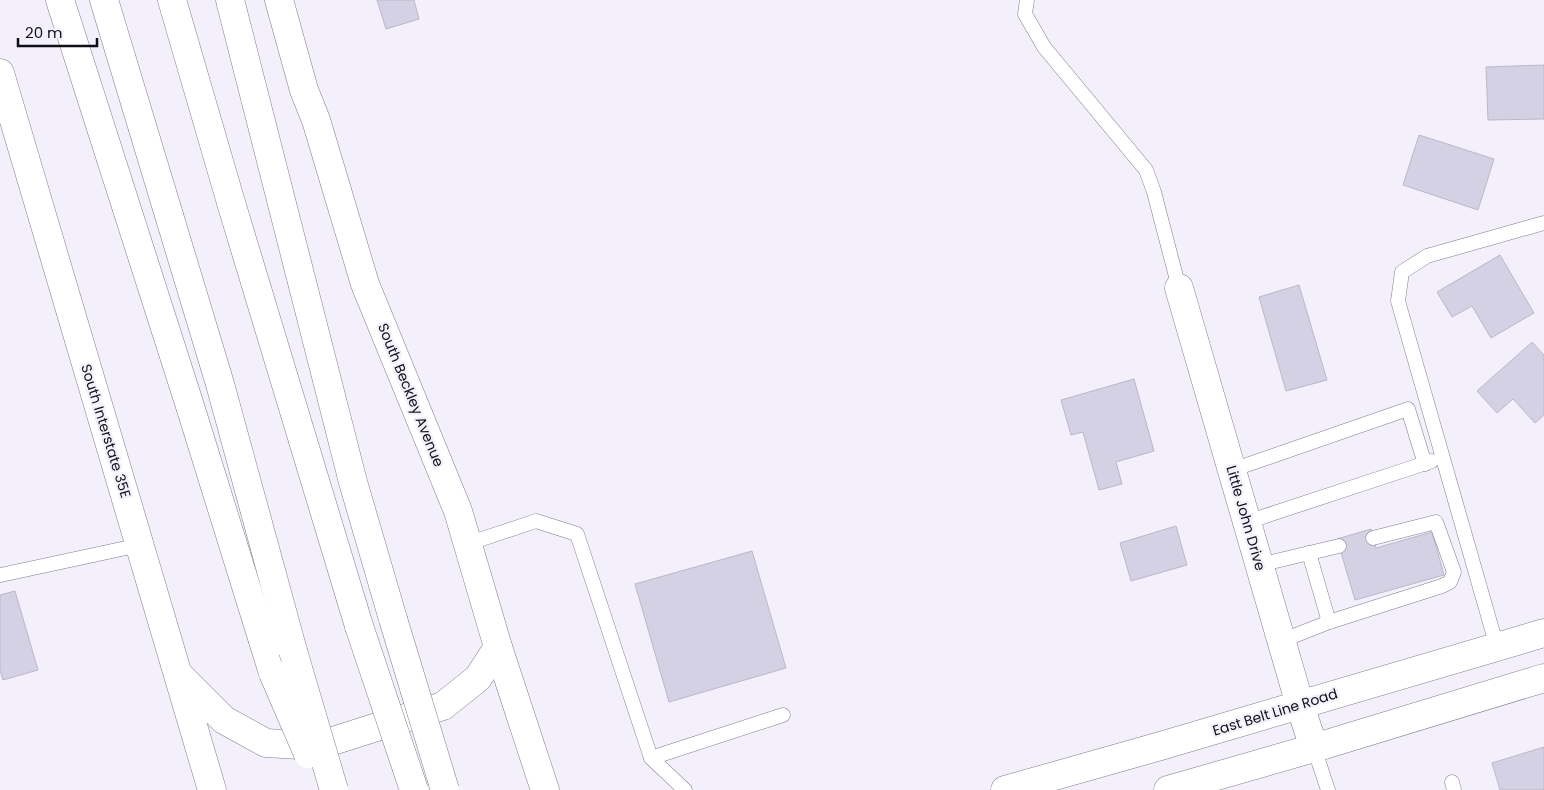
<svg xmlns="http://www.w3.org/2000/svg" width="1544" height="790" viewBox="0 0 1544 790" font-family="Poppins,sans-serif">
	<style>
		.building { fill: #d5d1e4; stroke: #bbb7c9 }
		.lines { fill: none; stroke-linecap: round; stroke-linejoin: round }
		.lane-casing { stroke: #7f7c8d; stroke-width: 15 }
		.street-casing { stroke: #7f7c8d; stroke-width: 29 }
		.secondary-casing { stroke: #7f7c8d; stroke-width: 29 }
		.primary-casing { stroke: #7f7c8d; stroke-width: 29 }
		.highway-casing { stroke: #7f7c8d; stroke-width: 29 }
		.lane { stroke: #fff; stroke-width: 14 }
		.street { stroke: #fff; stroke-width: 28 }
		.secondary { stroke: #fff; stroke-width: 28 }
		.primary { stroke: #fff; stroke-width: 28 }
		.highway { stroke: #fff; stroke-width: 28 }
		.highway-bridge-casing { stroke: #7f7c8d; stroke-width: 29; stroke-linecap: butt }
		.highway-bridge { stroke: #fff; stroke-width: 28 }
		.labels { text-anchor: middle; dominant-baseline: central; stroke-width: 4.5; stroke-linejoin: round; paint-order: stroke }
		.street-label { font-size: 14px; fill: #100f15; stroke: #f3f0fc }
	</style>
	<rect width="100%" height="100%" fill="#f3f0fc"/>
	<!-- building -->
	<g class="building">
		<path d="M 377,0 L 414,0 L 419,19 L 386,29 Z"/>
		<path d="M 1544,65 L 1544,119 L 1488,120 L 1486,67 Z"/>
		<path d="M 1419,135 L 1494,159 L 1478,210 L 1403,185 Z"/>
		<path d="M 1500,255 L 1534,313 L 1491,338 L 1472,306 L 1452,317 L 1437,292 Z"/>
		<path d="M 1299,285 L 1327,380 L 1286,391 L 1259,297 Z"/>
		<path d="M 1532,342 L 1544,355 L 1544,415 L 1535,423 L 1513,399 L 1497,413 L 1477,391 Z"/>
		<path d="M 1134,379 L 1154,451 L 1116,462 L 1122,484 L 1099,490 L 1083,432 L 1071,435 L 1061,400 Z"/>
		<path d="M 1176,526 L 1187,565 L 1131,581 L 1120,543 Z"/>
		<path d="M 1371,529 L 1376,548 L 1432,532 L 1444,575 L 1355,600 L 1337,539 Z"/>
		<path d="M 752,551 L 786,668 L 669,702 L 635,584 Z"/>
		<path d="M 15,591 L 38,670 L 3,680 L 0,670 L 0,595 Z"/>
		<path d="M 1544,747 L 1544,790 L 1500,790 L 1492,763 Z"/>
	</g>
	<g class="lines">
		<!-- lane casing -->
		<g class="lane-casing">
			<g id="lane">
				<path d="M 1027,0 L 1025,14 L 1044,47 L 1146,170 L 1154,192 L 1179,288"/>
				<path d="M 1232,470 L 1408,409 L 1425,464"/>
				<path d="M 1247,522 L 1432,461"/>
				<path d="M 467,544 L 536,521 L 577,534 L 651,758 L 685,790"/>
				<path d="M 1309,553 L 1329,622"/>
				<path d="M 1259,565 L 1339,546"/>
				<path d="M 1,575 L 140,545"/>
				<path d="M 1281,641 L 1329,622 L 1442,586 L 1450,582 L 1454,572 L 1436,522 L 1373,538"/>
				<path d="M 1497,647 L 1398,301 L 1402,272 L 1427,256 L 1544,223"/>
				<path d="M 1314,748 L 1328,790"/>
				<path d="M 651,758 L 783,715"/>
				<path d="M 1452,782 L 1454,790"/>
			</g>
		</g>
		<!-- street casing -->
		<g class="street-casing">
			<path id="street" d="M 1179,288 L 1300,705 L 1314,748"/>
		</g>
		<!-- secondary casing -->
		<g class="secondary-casing">
			<g id="secondary">
				<path d="M 279,0 L 304,90 L 316,120 L 365,284 L 458,511 L 498,647 L 545,790"/>
				<path d="M 0,73 L 212,790"/>
				<path d="M 179,675 L 224,720 L 266,743 L 317,746 L 443,706 L 478,678 L 498,647"/>
			</g>
		</g>
		<!-- primary casing -->
		<g class="primary-casing">
			<g id="primary">
				<path d="M 1005,790 L 1157,747 L 1544,633"/>
				<path d="M 1168,790 L 1314,748 L 1544,678"/>
			</g>
		</g>
		<!-- highway casing -->
		<g class="highway-casing">
			<g id="highway">
				<path d="M 60,0 L 190,406 L 273,673"/>
				<path d="M 104,0 L 220,384 L 293,651"/>
				<path d="M 172,0 L 232,206 L 359,626"/>
				<path d="M 230,0 L 353,482 L 393,619"/>
			</g>
		</g>
		<!-- lane -->
		<use href="#lane" class="lane"/>
		<!-- street -->
		<use href="#street" class="street"/>
		<!-- secondary -->
		<use href="#secondary" class="secondary"/>
		<!-- primary -->
		<use href="#primary" class="primary"/>
		<!-- highway -->
		<use href="#highway" class="highway"/>
		<!-- highway-bridge casing -->
		<g class="highway-bridge-casing">
			<g id="highway-bridge">
				<path d="M 393,619 L 445,790"/>
				<path d="M 359,626 L 414,790"/>
				<path d="M 293,651 L 334,790"/>
				<path d="M 273,673 L 308,754"/>
			</g>
		</g>
		<!-- highway-bridge -->
		<use href="#highway-bridge" class="highway-bridge"/>
	</g>
	<g class="labels">
		<!-- street labels -->
		<g class="street-label">
			<text transform="translate(411 395) rotate(68)">South Beckley Avenue</text>
			<text transform="translate(106 431) rotate(73)">South Interstate 35E</text>
			<text transform="translate(1246 518) rotate(74)">Little John Drive</text>
			<text transform="translate(1275 712) rotate(-17)">East Belt Line Road</text>
		</g>
	</g>
	<!-- scale -->
	<path d="M18 38v8h79v-8" fill="none" stroke="#100f15" stroke-width="2.5"/>
	<text x="25" y="38" font-size="15" fill="#100f15" stroke="#f3f0fc" stroke-width="4" paint-order="stroke">20 m</text>
</svg>
